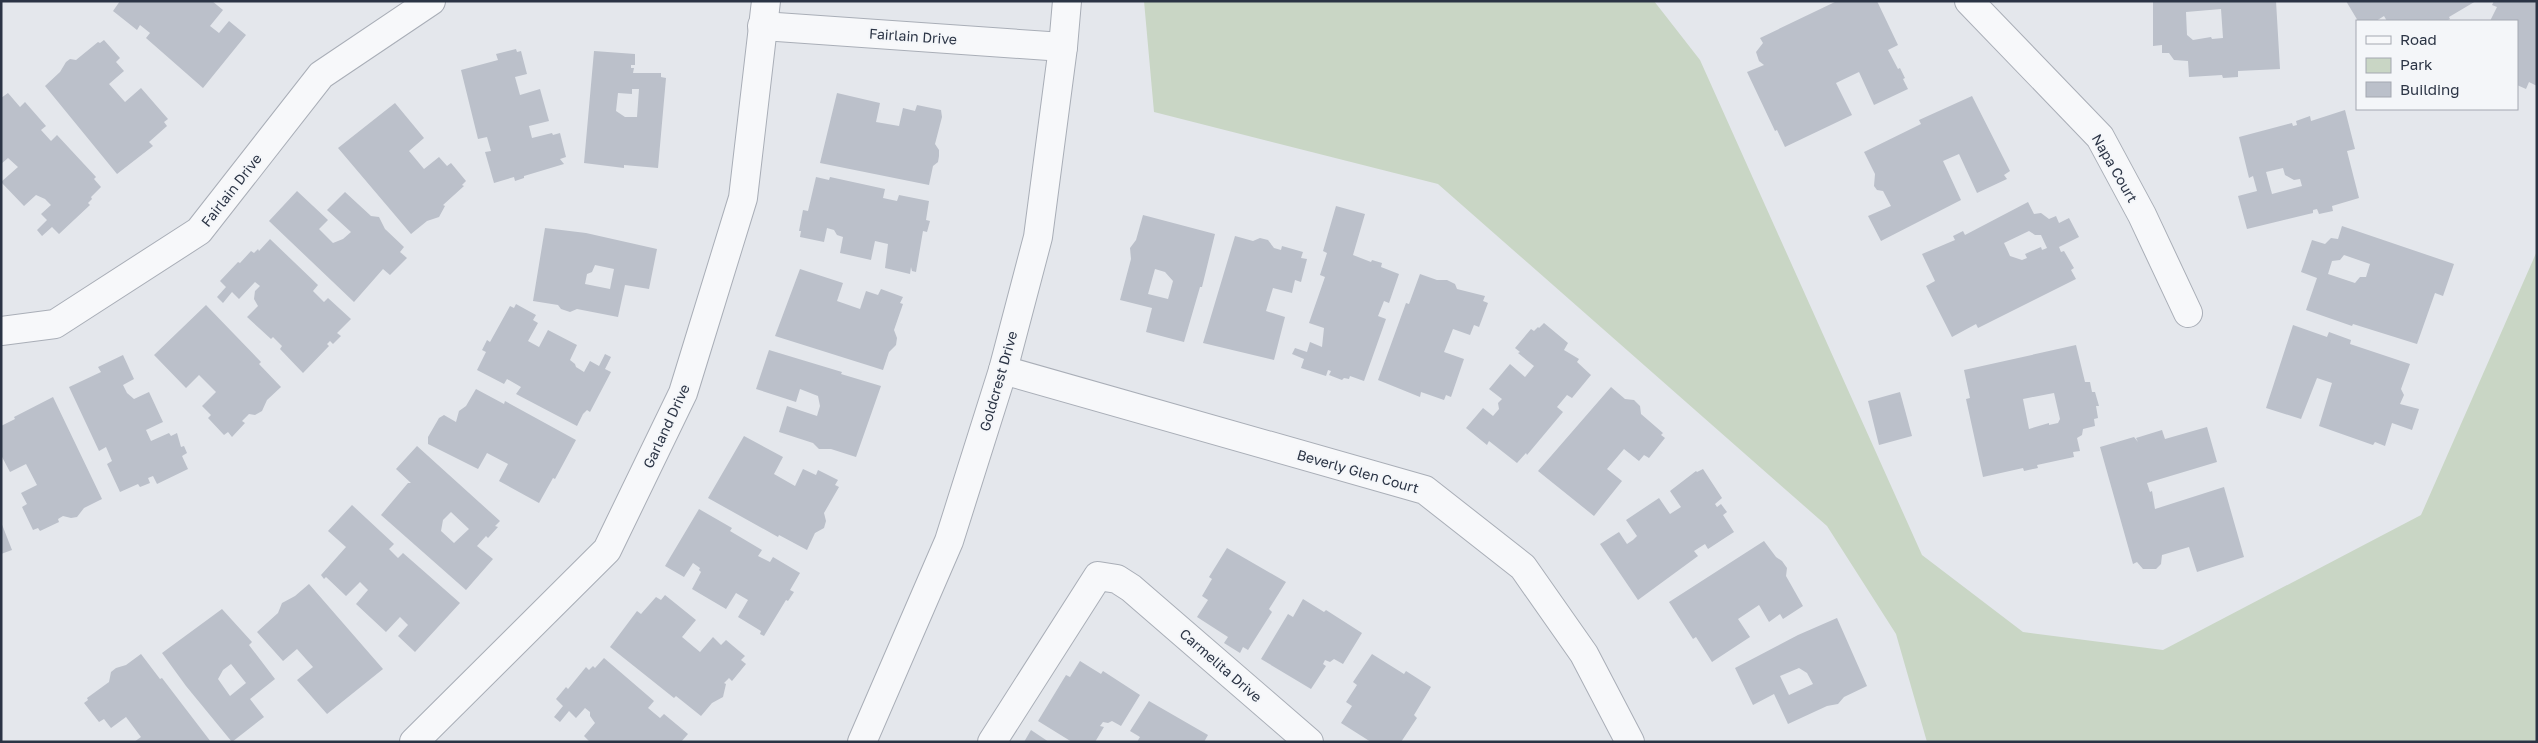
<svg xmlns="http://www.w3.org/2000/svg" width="2538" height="743" viewBox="0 0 2538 743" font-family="'Golos Text',sans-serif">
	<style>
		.green { fill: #c9d6c5 }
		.building { fill: #bbc0ca; fill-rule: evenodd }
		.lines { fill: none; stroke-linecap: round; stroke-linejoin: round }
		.minor-casing { stroke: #a9aeb7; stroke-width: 30 }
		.minor { stroke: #f7f8fa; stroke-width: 28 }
		.labels { text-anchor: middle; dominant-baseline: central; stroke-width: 4; stroke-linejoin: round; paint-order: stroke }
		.street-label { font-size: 14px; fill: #2b3445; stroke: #f4f6f9 }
	</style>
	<rect width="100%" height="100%" fill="#e4e7ec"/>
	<!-- green -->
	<path class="green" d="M 1144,1 L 1654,1 L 1700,60 L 1922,555 L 2023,632 L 2163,650 L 2421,515 L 2537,251 L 2537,742 L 1927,742 L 1896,634 L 1827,526 L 1438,184 L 1154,112 Z"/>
	<!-- building -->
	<g class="building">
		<path d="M 120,1 L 212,1 L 223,10 L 210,26 L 219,33 L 229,21 L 246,35 L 203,88 L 146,38 L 150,33 L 140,25 L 137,30 L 113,11 Z"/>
		<path d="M 1837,1 L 1877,1 L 1898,45 L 1888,50 L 1898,69 L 1900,68 L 1905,78 L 1903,79 L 1908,89 L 1874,105 L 1859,72 L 1836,83 L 1852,115 L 1785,147 L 1777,130 L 1775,131 L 1747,72 L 1764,65 L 1759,61 L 1756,52 L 1763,43 L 1760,38 Z"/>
		<path d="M 2153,1 L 2276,1 L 2280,69 L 2238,71 L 2238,77 L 2223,78 L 2222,75 L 2189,77 L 2188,61 L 2174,60 L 2169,53 L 2162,53 L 2162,45 L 2153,46 ZM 2221,9 L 2223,38 L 2212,39 L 2211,37 L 2193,40 L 2187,35 L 2186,12 Z"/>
		<path d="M 2346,1 L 2476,1 L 2449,17 L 2450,19 L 2446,21 L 2387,21 L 2384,16 L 2376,21 L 2358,21 Z"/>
		<path d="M 2494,1 L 2537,1 L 2537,86 L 2529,82 L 2526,89 L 2517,85 L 2517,21 L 2490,21 L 2497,7 L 2492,5 Z"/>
		<path d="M 104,40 L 120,58 L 116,62 L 124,71 L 109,84 L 125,102 L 141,88 L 168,119 L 164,122 L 167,126 L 149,142 L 153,146 L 117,174 L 45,86 L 60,72 L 66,62 L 70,59 L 76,60 L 98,42 L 100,43 Z"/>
		<path d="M 516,49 L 517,52 L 521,51 L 527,74 L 515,77 L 520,95 L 540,89 L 549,121 L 529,126 L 532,138 L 552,133 L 553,135 L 560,133 L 566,157 L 560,159 L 564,164 L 524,176 L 524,178 L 515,181 L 514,177 L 494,183 L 485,152 L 491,151 L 487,137 L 478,139 L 461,70 L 498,60 L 496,54 Z"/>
		<path d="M 594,51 L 635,54 L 635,65 L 631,65 L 631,68 L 634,68 L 633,73 L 661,73 L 661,77 L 666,78 L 658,168 L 624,165 L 624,168 L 584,163 ZM 632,89 L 639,89 L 637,117 L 625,117 L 616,111 L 618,93 L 632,94 Z"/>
		<path d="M 8,93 L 20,107 L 25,102 L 46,126 L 41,130 L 51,141 L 57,135 L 96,177 L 94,179 L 101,187 L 91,197 L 92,199 L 88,203 L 90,205 L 59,234 L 52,227 L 42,236 L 37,230 L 47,220 L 41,214 L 51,205 L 45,199 L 36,195 L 24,206 L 1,182 L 18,167 L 8,158 L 1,164 L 1,98 Z"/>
		<path d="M 837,93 L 880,103 L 876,122 L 899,126 L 903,108 L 915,111 L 917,105 L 941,110 L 942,117 L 935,144 L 939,150 L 939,156 L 938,162 L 933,166 L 929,185 L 820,163 Z"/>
		<path d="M 1972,96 L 2010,171 L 2004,175 L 2007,179 L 1977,193 L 1959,154 L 1943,161 L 1961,200 L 1881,241 L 1868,216 L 1891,206 L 1883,191 L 1877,190 L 1874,186 L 1875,174 L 1864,152 L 1921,124 L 1919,120 Z"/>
		<path d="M 395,103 L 424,138 L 409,151 L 424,169 L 439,157 L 447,166 L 451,163 L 466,181 L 462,185 L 464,186 L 443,205 L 445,206 L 439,217 L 427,221 L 411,234 L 338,148 Z"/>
		<path d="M 2345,110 L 2355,149 L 2347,151 L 2359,198 L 2332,206 L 2333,211 L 2319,214 L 2317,209 L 2313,210 L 2313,213 L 2247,229 L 2238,196 L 2257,191 L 2253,176 L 2249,178 L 2239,137 L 2292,123 L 2293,126 L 2297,125 L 2296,121 L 2310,116 L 2311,121 ZM 2283,168 L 2285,175 L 2294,180 L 2300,179 L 2302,186 L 2272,194 L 2266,172 Z"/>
		<path d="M 816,177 L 829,180 L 830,177 L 885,189 L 883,198 L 897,201 L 899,195 L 929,201 L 926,220 L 930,221 L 927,232 L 923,231 L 916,272 L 912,271 L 911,267 L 910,274 L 885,268 L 888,244 L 875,241 L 871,260 L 840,253 L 843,237 L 837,235 L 834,230 L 827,228 L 824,242 L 800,237 L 801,231 L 799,231 L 803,210 L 808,211 Z"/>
		<path d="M 297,191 L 328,220 L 319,229 L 333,243 L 343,239 L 351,232 L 327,210 L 345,192 L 371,216 L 379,217 L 385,229 L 404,247 L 400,252 L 407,258 L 390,275 L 383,269 L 354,302 L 269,221 Z"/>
		<path d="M 2028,202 L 2034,214 L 2041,213 L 2049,219 L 2056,216 L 2059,223 L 2069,218 L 2079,237 L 2059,247 L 2061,252 L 2064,251 L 2074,268 L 2071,270 L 2076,279 L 1978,328 L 1976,324 L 1952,337 L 1926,286 L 1935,281 L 1922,254 L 1955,240 L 1953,236 L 1963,231 L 1965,235 ZM 2029,231 L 2035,235 L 2041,235 L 2047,248 L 2042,250 L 2041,247 L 2025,254 L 2027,258 L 2022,260 L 2010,256 L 2004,243 Z"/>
		<path d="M 1336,206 L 1365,214 L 1353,255 L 1371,262 L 1372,260 L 1382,263 L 1381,267 L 1399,274 L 1389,303 L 1384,301 L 1378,316 L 1386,319 L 1364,381 L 1350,376 L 1349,379 L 1344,378 L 1342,380 L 1329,375 L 1331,371 L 1328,370 L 1326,376 L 1301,368 L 1304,359 L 1292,354 L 1295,348 L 1307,352 L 1310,342 L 1322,347 L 1324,328 L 1309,323 L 1325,277 L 1320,275 L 1327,253 L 1323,251 Z"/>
		<path d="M 1143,215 L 1215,234 L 1202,287 L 1200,287 L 1184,342 L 1146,332 L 1152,308 L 1120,300 L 1131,259 L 1130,248 L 1136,240 ZM 1155,269 L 1165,272 L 1173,281 L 1168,299 L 1148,294 Z"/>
		<path d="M 2342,226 L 2454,264 L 2443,296 L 2435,293 L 2417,344 L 2353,324 L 2352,326 L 2306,310 L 2317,278 L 2301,272 L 2312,240 L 2325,244 L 2331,238 L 2338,239 ZM 2344,255 L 2370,264 L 2366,277 L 2360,277 L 2355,283 L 2328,274 L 2332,261 L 2340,260 Z"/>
		<path d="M 545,228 L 586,233 L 657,249 L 649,289 L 625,285 L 618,317 L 577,309 L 570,312 L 561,309 L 558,305 L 533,301 ZM 595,265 L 614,269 L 610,289 L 585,284 L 587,274 L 592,272 Z"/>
		<path d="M 1235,236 L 1253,241 L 1260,238 L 1268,240 L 1274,248 L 1281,250 L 1282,246 L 1303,252 L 1301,258 L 1307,259 L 1301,282 L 1295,280 L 1292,293 L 1273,288 L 1266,311 L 1285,317 L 1274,360 L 1203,343 Z"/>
		<path d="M 270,239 L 318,285 L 313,291 L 324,302 L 328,298 L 351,319 L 337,333 L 341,336 L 333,344 L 330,341 L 327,344 L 329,346 L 303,373 L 280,349 L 282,346 L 273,337 L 271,339 L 247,317 L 258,306 L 254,299 L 255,291 L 260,286 L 255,282 L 239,299 L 232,292 L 223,303 L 217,297 L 226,287 L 220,281 L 238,262 L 240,263 L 251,251 L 254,253 L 258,249 L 259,251 Z"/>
		<path d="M 800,269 L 843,283 L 837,301 L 860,309 L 866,291 L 878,295 L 881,289 L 903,297 L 900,303 L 903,304 L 894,330 L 897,338 L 896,345 L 889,352 L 883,370 L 775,336 Z"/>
		<path d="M 1420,274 L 1437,280 L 1447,280 L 1455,284 L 1457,289 L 1485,296 L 1483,301 L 1488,303 L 1479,327 L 1474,325 L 1470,335 L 1453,329 L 1444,352 L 1464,359 L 1451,397 L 1446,395 L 1444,400 L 1421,392 L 1420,397 L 1378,380 L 1406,303 L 1409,304 Z"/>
		<path d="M 516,304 L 536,315 L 533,320 L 538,323 L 528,341 L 539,347 L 548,330 L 577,345 L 570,360 L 575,364 L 576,367 L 584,372 L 590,361 L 599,366 L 605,354 L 611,357 L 605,369 L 611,372 L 590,412 L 587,410 L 583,414 L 577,426 L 516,394 L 521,387 L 507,379 L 504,384 L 477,370 L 486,352 L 482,350 L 487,340 L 490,342 L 510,306 L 514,308 Z"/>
		<path d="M 206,305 L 261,362 L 259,364 L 281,387 L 267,400 L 262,411 L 255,415 L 249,414 L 242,421 L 245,423 L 232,437 L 228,432 L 224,435 L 208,418 L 211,415 L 202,406 L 216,392 L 199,375 L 186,388 L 154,355 Z"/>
		<path d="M 1544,323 L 1568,343 L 1564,350 L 1579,359 L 1577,362 L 1591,375 L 1572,398 L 1567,395 L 1557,407 L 1563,412 L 1527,455 L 1526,453 L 1517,463 L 1489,441 L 1487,445 L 1466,428 L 1483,408 L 1493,416 L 1499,409 L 1498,403 L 1502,399 L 1489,389 L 1510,364 L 1525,377 L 1534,366 L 1518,353 L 1520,352 L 1515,348 L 1531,329 L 1534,331 L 1538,327 L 1539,328 Z"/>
		<path d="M 2293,325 L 2327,337 L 2329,332 L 2351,340 L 2350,344 L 2410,364 L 2401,389 L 2404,395 L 2400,404 L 2419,409 L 2412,430 L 2392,423 L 2385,446 L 2375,442 L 2373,445 L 2319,426 L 2332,383 L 2317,378 L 2301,419 L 2266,408 Z"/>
		<path d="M 2076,345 L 2085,382 L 2090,382 L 2092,392 L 2095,392 L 2099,406 L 2096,406 L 2098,418 L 2094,419 L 2095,426 L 2083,429 L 2082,435 L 2077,438 L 2080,451 L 2073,452 L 2074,457 L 2037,465 L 2038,468 L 2024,471 L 2023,468 L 1983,477 L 1966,399 L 1970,398 L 1964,370 ZM 2054,393 L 2060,419 L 2058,423 L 2049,425 L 2049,423 L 2029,429 L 2023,399 Z"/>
		<path d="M 769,350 L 842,372 L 841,374 L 881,386 L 856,457 L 831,449 L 819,449 L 813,443 L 779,432 L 787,406 L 817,416 L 820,406 L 818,396 L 800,389 L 796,402 L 756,389 Z"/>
		<path d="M 123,355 L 134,379 L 123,385 L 127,393 L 134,399 L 149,392 L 163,422 L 146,430 L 151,441 L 169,433 L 171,436 L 177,433 L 181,447 L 184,446 L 187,453 L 182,456 L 188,469 L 157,484 L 153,476 L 148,478 L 150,483 L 140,487 L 138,484 L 120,492 L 107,464 L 112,461 L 106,447 L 99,451 L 69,387 L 101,372 L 98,367 Z"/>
		<path d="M 1611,387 L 1625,399 L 1634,400 L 1640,406 L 1641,414 L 1663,433 L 1661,435 L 1665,438 L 1649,458 L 1644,455 L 1639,461 L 1624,449 L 1607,469 L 1622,481 L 1594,516 L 1538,471 Z"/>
		<path d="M 476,389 L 504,404 L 505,401 L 576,440 L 555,479 L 553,478 L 539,503 L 499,481 L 508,464 L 487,453 L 478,469 L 428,444 L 428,437 L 439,418 L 444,415 L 456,422 L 459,411 L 466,406 Z"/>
		<path d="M 1900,392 L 1912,436 L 1879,445 L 1868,401 Z"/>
		<path d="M 53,397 L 102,499 L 84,508 L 77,517 L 71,518 L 63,516 L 58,519 L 59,522 L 40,531 L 38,528 L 33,530 L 22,507 L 27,504 L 21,493 L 37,485 L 26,464 L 10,472 L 1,455 L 1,426 L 15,419 L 14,417 Z"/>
		<path d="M 2207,427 L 2217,462 L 2147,483 L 2150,492 L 2152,491 L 2155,509 L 2224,487 L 2244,557 L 2197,572 L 2189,547 L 2162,555 L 2161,564 L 2156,569 L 2143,569 L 2137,562 L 2133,564 L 2100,447 L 2134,437 L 2138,442 L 2136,438 L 2162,430 L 2165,439 Z"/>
		<path d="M 744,436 L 783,457 L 774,474 L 795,486 L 803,469 L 816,475 L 818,470 L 838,480 L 835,485 L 839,487 L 824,513 L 826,521 L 824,528 L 815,533 L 807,550 L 779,535 L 778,537 L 708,498 Z"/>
		<path d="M 417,446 L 500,521 L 495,526 L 498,527 L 488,538 L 486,536 L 477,546 L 493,559 L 466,590 L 381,515 L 408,483 L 411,483 L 396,469 ZM 451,512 L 469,529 L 454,543 L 441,531 L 443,520 Z"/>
		<path d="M 1703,469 L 1722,498 L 1715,504 L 1717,507 L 1721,504 L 1727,512 L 1723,515 L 1734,532 L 1708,549 L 1705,544 L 1694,551 L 1698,556 L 1638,600 L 1600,544 L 1619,532 L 1627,544 L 1633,540 L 1637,536 L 1626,520 L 1659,498 L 1670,514 L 1681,507 L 1670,491 L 1696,471 L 1697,472 Z"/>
		<path d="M 352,505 L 394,544 L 389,549 L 398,558 L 403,553 L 460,603 L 415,652 L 398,636 L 408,625 L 400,617 L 386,632 L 356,604 L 368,590 L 360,582 L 346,596 L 326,577 L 324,579 L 321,575 L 346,547 L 328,531 Z"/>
		<path d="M 699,509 L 732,528 L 730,531 L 762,550 L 758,556 L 770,562 L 773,557 L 800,573 L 790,590 L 794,592 L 788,601 L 786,600 L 764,636 L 760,634 L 761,631 L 738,617 L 748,600 L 736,593 L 726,609 L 692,589 L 701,572 L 699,570 L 700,568 L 693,563 L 684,577 L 665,566 Z"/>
		<path d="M 1,522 L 12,550 L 1,554 Z"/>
		<path d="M 1764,541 L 1776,557 L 1782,561 L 1787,568 L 1786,576 L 1803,606 L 1783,619 L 1780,614 L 1769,622 L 1759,605 L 1738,619 L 1750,637 L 1712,662 L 1696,637 L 1693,639 L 1669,602 Z"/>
		<path d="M 1227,548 L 1286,582 L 1269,609 L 1272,612 L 1248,650 L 1243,647 L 1240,653 L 1224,643 L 1228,637 L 1197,617 L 1208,600 L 1202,596 L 1212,579 L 1209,577 Z"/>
		<path d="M 309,584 L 383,669 L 327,714 L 297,680 L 313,667 L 297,649 L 283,661 L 257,632 L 278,613 L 282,603 L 295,596 Z"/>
		<path d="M 665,595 L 696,620 L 682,637 L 700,652 L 713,637 L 721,645 L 726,640 L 745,656 L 741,660 L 746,664 L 732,681 L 729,678 L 724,683 L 726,684 L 723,697 L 712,703 L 701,716 L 676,696 L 674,698 L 610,647 L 637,611 L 641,614 L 656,597 L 661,600 Z"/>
		<path d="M 1303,599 L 1324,612 L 1326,610 L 1362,633 L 1343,664 L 1334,659 L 1330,662 L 1325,660 L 1323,664 L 1326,666 L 1311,689 L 1261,659 L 1288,614 L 1293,617 Z"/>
		<path d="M 222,609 L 252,642 L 249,645 L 275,679 L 250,699 L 264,717 L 232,742 L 186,686 L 162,653 ZM 231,664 L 246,683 L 230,696 L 218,679 L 223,670 Z"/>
		<path d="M 1837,618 L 1867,686 L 1844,697 L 1838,704 L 1827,706 L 1788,724 L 1774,694 L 1753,705 L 1735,668 L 1798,635 ZM 1799,668 L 1807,673 L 1813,684 L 1789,695 L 1780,676 Z"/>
		<path d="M 141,654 L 160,679 L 162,678 L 211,742 L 134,742 L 141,737 L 126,717 L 111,728 L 104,719 L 99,722 L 84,703 L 88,700 L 87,698 L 109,682 L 111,672 L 116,668 L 126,665 Z"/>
		<path d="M 1372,654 L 1404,674 L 1406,671 L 1431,687 L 1414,715 L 1417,718 L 1401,742 L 1371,742 L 1341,723 L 1352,706 L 1346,702 L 1357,685 L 1353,682 Z"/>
		<path d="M 604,658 L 654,701 L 648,708 L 660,718 L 664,714 L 688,734 L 681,742 L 590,742 L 584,736 L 595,723 L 590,716 L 590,712 L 585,708 L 576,718 L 569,711 L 560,722 L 554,717 L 563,706 L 556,699 L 566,687 L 568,689 L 586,667 L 589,670 L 593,666 L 595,668 Z"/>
		<path d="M 1080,661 L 1101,674 L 1103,671 L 1140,695 L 1121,726 L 1112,721 L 1108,723 L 1103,722 L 1100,726 L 1104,727 L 1095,742 L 1072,742 L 1038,721 L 1066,675 L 1070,677 Z"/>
		<path d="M 1149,701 L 1208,735 L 1204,742 L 1137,742 L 1140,737 L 1130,731 Z"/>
		<path d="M 1031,730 L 1049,742 L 1024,742 Z"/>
	</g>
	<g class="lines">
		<!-- minor casing -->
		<g class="minor-casing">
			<g id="minor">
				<path d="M 1969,1 L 2100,137 L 2142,215 L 2188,313"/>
				<path d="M 762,26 L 1063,47"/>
				<path d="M 1,331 L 55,324 L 199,231 L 321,75 L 431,1"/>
				<path d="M 1003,370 L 1425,490 L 1523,567 L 1584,654 L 1630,742"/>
				<path d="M 414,742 L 607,550 L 683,393 L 743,198 L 766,1"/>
				<path d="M 862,742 L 949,541 L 1003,370 L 1038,237 L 1063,47 L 1067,1"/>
				<path d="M 992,742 L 1098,576 L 1117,579 L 1131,588 L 1309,742"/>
			</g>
		</g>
		<!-- minor -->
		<use href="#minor" class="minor"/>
	</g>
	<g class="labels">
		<!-- street labels -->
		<g class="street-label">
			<text transform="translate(913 36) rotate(4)">Fairlain Drive</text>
			<text transform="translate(2115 168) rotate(60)">Napa Court</text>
			<text transform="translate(231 190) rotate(-52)">Fairlain Drive</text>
			<text transform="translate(998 381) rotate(-74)">Goldcrest Drive</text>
			<text transform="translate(666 426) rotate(-65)">Garland Drive</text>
			<text transform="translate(1358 471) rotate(16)">Beverly Glen Court</text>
			<text transform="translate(1221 665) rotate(41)">Carmelita Drive</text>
		</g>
	</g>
	<!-- border -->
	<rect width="2538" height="743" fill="none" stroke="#2b3445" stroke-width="5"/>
	<!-- legend -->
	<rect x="2356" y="20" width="162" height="90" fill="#f4f6f9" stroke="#a4a8b1"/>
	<rect x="2366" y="36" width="25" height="8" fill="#f7f8fa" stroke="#a4a8b1"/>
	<text x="2400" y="45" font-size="15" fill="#2b3445">Road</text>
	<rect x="2366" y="58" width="25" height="15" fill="#c9d6c5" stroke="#a4a8b1"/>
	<text x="2400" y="70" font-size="15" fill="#2b3445">Park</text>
	<rect x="2366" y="82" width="25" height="15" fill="#bbc0ca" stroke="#a4a8b1"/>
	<text x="2400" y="95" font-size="15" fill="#2b3445">Building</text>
</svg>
